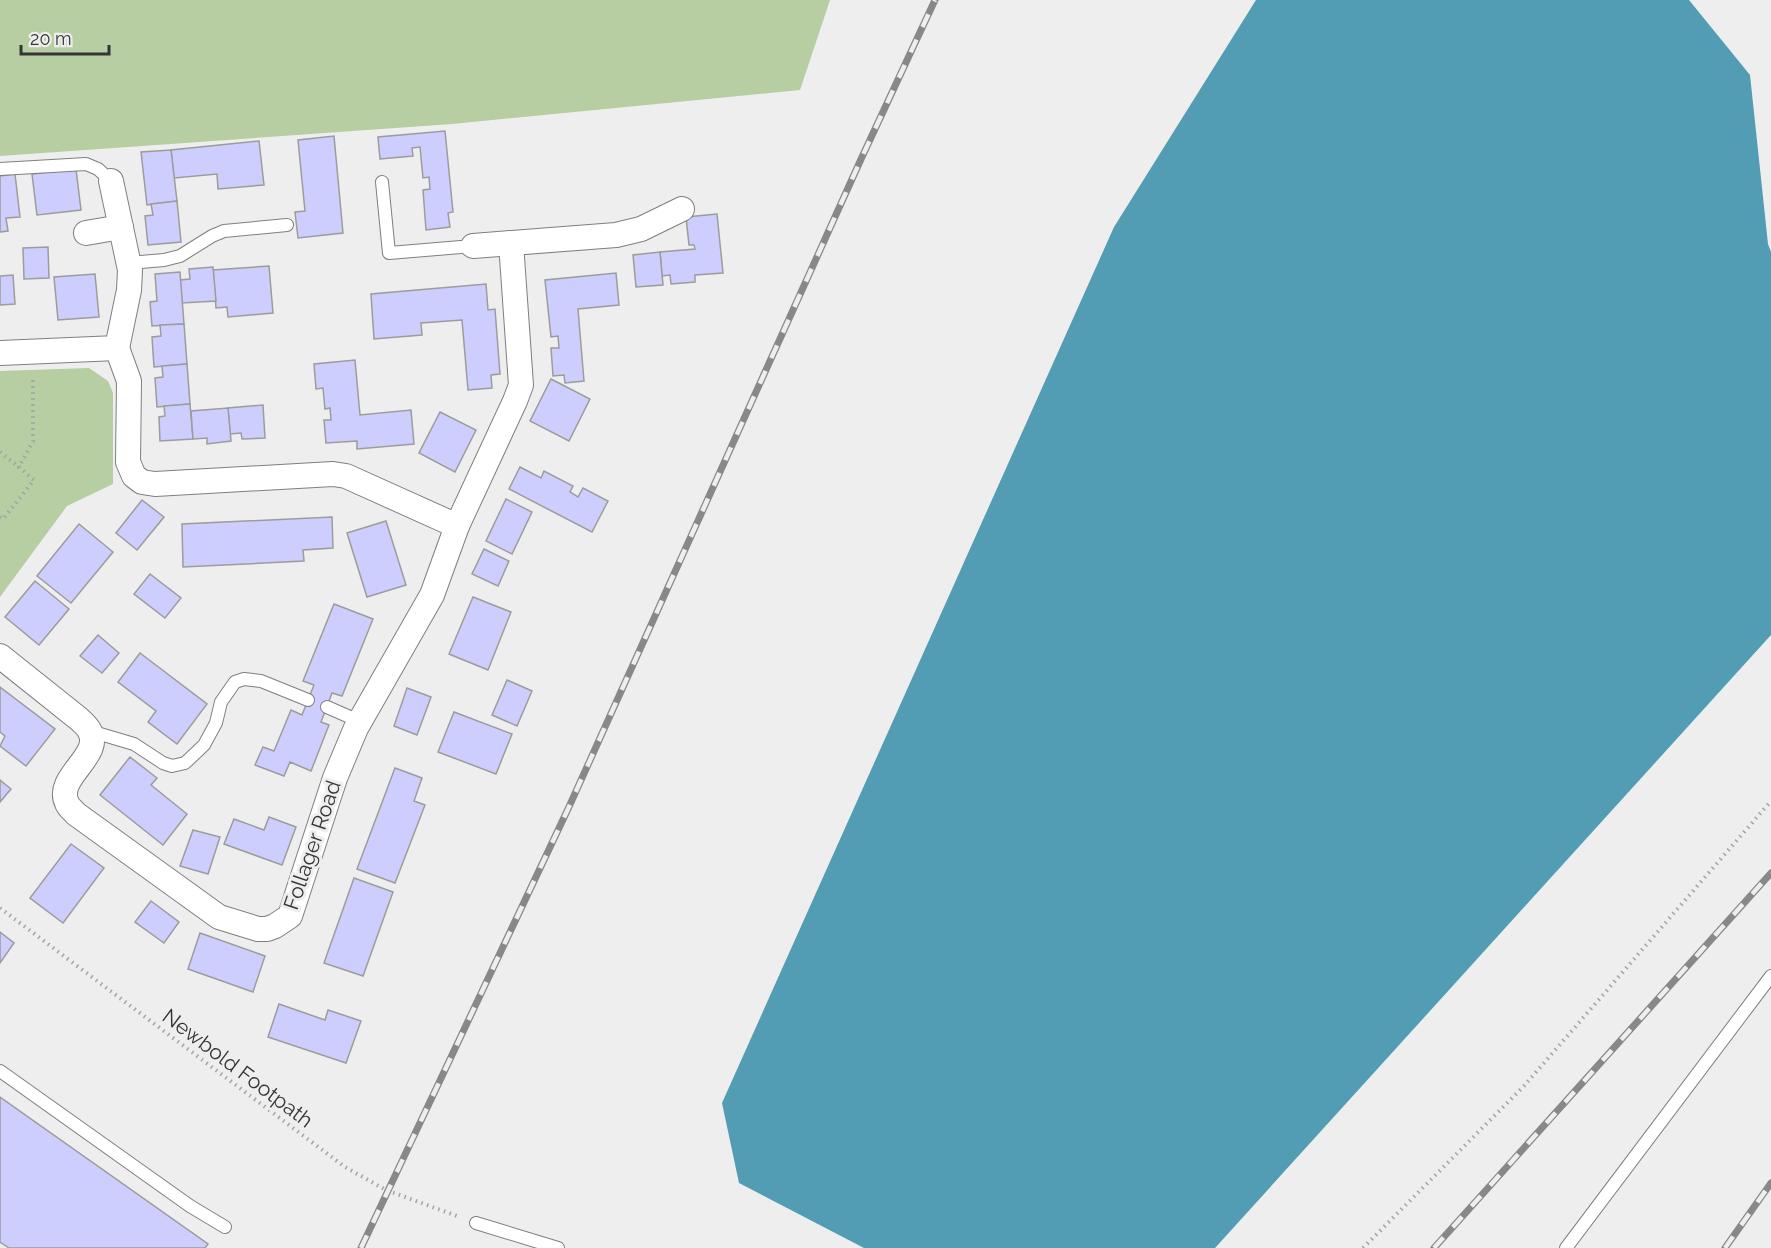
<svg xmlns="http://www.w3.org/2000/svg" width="1771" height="1248" viewBox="0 0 1771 1248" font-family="Raleway,sans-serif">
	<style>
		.green { fill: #b6cea1 }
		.water { fill: #529db3 }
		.building { fill: #cdcefd; stroke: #9c9c9d; stroke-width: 1.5 }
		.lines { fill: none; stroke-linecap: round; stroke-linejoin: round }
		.service-casing { stroke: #7f7f80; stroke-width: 14 }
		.minor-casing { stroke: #7f7f80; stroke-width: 26 }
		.path { stroke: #a4a4a5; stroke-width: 4; stroke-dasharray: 1.5 4.5; stroke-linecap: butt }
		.service { stroke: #fff; stroke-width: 12 }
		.minor { stroke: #fff; stroke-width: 24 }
		.rail-casing { stroke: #888; stroke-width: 7 }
		.rail { stroke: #eeeeef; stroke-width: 4.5; stroke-dasharray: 14; stroke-linecap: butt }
		.labels { text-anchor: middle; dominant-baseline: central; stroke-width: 6; stroke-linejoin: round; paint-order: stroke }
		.street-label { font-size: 21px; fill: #353535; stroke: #eeeeef }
	</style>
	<rect width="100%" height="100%" fill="#eeeeef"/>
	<!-- green -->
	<g class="green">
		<path d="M 0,0 L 830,0 L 800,90 L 452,124 L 0,156 Z"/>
		<path d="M 89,368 L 108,381 L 113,393 L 113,484 L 67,506 L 0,597 L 0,371 Z"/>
	</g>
	<!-- water -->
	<path class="water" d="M 1256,0 L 1689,0 L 1750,75 L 1768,244 L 1771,252 L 1771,635 L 1215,1248 L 864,1248 L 739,1183 L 722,1103 L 1114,227 Z"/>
	<!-- building -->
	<g class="building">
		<path d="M 445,131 L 453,212 L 448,213 L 450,227 L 426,230 L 423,190 L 430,189 L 429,177 L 423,178 L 420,147 L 412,148 L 413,156 L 380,159 L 378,137 Z"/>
		<path d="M 334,136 L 343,233 L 298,238 L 295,212 L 305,211 L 298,140 Z"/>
		<path d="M 259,141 L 264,185 L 218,189 L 217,174 L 174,178 L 171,150 Z"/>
		<path d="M 171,150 L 177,201 L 147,205 L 141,152 Z"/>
		<path d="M 76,169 L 81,210 L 37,215 L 32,174 Z"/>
		<path d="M 15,174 L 20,217 L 6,218 L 8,231 L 0,232 L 0,176 Z"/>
		<path d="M 177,201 L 181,242 L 148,245 L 145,216 L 153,215 L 151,204 Z"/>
		<path d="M 717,214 L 723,273 L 695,275 L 695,282 L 671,284 L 670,275 L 662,276 L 660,252 L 695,249 L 694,245 L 689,245 L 686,217 Z"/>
		<path d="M 48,247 L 49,278 L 24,279 L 23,248 Z"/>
		<path d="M 660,252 L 663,285 L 636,287 L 633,255 Z"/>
		<path d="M 269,266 L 273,313 L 228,317 L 227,307 L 216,308 L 213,270 Z"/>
		<path d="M 213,267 L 216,301 L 182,303 L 180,280 L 190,279 L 189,269 Z"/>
		<path d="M 180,272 L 184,324 L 152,326 L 150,302 L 157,301 L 155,274 Z"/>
		<path d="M 616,273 L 619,305 L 578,309 L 584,381 L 565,383 L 564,375 L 553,376 L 551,348 L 559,348 L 558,336 L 551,337 L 545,280 Z"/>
		<path d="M 95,274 L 99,317 L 58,320 L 54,277 Z"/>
		<path d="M 13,275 L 15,304 L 0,305 L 0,276 Z"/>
		<path d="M 486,284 L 488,310 L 495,309 L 500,374 L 491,375 L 492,388 L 468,390 L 462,320 L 421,323 L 422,335 L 374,339 L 371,294 Z"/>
		<path d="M 184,324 L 187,364 L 154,367 L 152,337 L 161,336 L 160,325 Z"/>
		<path d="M 355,360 L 360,415 L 411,410 L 414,444 L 357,449 L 357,441 L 326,443 L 324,420 L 331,420 L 330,408 L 325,409 L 323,388 L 316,389 L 314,364 Z"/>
		<path d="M 187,364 L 190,404 L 157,407 L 155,378 L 163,377 L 162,366 Z"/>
		<path d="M 551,379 L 590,399 L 569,441 L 530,421 Z"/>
		<path d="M 190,404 L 193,439 L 160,441 L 159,417 L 165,416 L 164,406 Z"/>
		<path d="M 263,405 L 265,438 L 242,439 L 241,433 L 230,434 L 228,408 Z"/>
		<path d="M 228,408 L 231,441 L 207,444 L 207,438 L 193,439 L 191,411 Z"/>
		<path d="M 440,412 L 476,430 L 455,472 L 419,453 Z"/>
		<path d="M 520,467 L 541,478 L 544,471 L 573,486 L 570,492 L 578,497 L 583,488 L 608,501 L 592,532 L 509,489 Z"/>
		<path d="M 506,499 L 532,512 L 512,554 L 486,541 Z"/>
		<path d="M 142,500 L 164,517 L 137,550 L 116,533 Z"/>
		<path d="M 332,517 L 333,548 L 303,550 L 304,561 L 183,567 L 182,524 Z"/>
		<path d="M 386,521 L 406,585 L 367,597 L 347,533 Z"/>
		<path d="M 79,524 L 113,552 L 71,603 L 37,576 Z"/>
		<path d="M 484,549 L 509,561 L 498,586 L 472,574 Z"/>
		<path d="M 150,574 L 181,598 L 165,618 L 134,594 Z"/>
		<path d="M 35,581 L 69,609 L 39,645 L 5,617 Z"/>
		<path d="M 473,597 L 511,612 L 488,670 L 449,654 Z"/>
		<path d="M 334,604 L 373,619 L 342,696 L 332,693 L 321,722 L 329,725 L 311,771 L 290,762 L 284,776 L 255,765 L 263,747 L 274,751 L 291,710 L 302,715 L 314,685 L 303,681 Z"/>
		<path d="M 98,635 L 119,653 L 102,673 L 80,656 Z"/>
		<path d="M 140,653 L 207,704 L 177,744 L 148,722 L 156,711 L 118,682 Z"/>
		<path d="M 507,680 L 532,691 L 517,726 L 492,715 Z"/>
		<path d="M 0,687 L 55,729 L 26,766 L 0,746 L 5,736 L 0,732 Z"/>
		<path d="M 407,688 L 431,697 L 417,735 L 394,726 Z"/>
		<path d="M 454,712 L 512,734 L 496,774 L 438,752 Z"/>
		<path d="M 130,757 L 157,778 L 151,785 L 187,814 L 163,845 L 100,795 Z"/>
		<path d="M 395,768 L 422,778 L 414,801 L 425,805 L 395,883 L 357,869 Z"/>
		<path d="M 0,780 L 11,789 L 0,802 Z"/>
		<path d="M 269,817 L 296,827 L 282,865 L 224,844 L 234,819 L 264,830 Z"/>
		<path d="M 193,830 L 220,837 L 208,874 L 180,866 Z"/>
		<path d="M 71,844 L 104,868 L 63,923 L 30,898 Z"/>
		<path d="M 354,878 L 393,892 L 363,976 L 324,963 Z"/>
		<path d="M 151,901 L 179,922 L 164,943 L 135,922 Z"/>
		<path d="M 0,932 L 14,943 L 0,963 Z"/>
		<path d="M 200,933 L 265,956 L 253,992 L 188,969 Z"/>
		<path d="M 279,1004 L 325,1020 L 328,1010 L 361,1021 L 346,1063 L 268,1037 Z"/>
		<path d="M 0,1097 L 208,1244 L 205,1248 L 9,1248 L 0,1242 Z"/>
	</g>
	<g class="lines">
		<!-- service casing -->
		<g class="service-casing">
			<g id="service">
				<path d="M 0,169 L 86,164 L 98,169 L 111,181"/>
				<path d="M 382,182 L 389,253 L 473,246"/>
				<path d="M 129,263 L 164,260 L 180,256 L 212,236 L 224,231 L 287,225"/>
				<path d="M 327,707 L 359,721"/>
				<path d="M 90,731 L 134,744 L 163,763 L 172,766 L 185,763 L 204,745 L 216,723 L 221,702 L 235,682 L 244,679 L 261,681 L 308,700"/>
				<path d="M 0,1071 L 190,1206 L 225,1227"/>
				<path d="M 476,1223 L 558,1248"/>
				<path d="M 1566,1248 L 1771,976"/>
			</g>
		</g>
		<!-- minor casing -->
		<g class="minor-casing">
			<g id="minor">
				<path d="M 86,233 L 121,227"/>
				<path d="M 473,246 L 616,235 L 641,229 L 682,209"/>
				<path d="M 117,348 L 129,381 L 128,462 L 134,476 L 142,482 L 155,484 L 333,474 L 346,476 L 457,526 L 515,401 L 521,385 L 511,243"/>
				<path d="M 0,353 L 117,348 L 129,290 L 130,270 L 111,181"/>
				<path d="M 0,656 L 79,719 C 82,722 87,726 89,730 C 105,755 54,777 67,803 C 68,807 74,811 76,814 L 219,917 L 258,929 L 267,929 L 275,926 L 290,916 L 335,778 L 356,728 L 432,595 L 457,526"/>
			</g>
		</g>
		<!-- path -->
		<g class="path">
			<path d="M 0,452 L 19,467"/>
			<path d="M 0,517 L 3,519 L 34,480 L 19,467 L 33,441 L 33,376"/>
			<path d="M 0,908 L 345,1167 L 386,1190 L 457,1216"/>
			<path d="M 1363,1248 L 1524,1086 L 1771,801"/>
		</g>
		<!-- service -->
		<use href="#service" class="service"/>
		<!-- minor -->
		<use href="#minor" class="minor"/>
		<!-- rail casing -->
		<g class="rail-casing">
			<g id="rail">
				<path d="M 361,1248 L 568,809 L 862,157 L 935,0"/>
				<path d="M 1434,1248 L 1771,873"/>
				<path d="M 1725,1248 L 1771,1183"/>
			</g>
		</g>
		<!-- rail -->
		<use href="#rail" class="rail"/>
	</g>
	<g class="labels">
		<!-- street labels -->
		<g class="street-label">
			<text transform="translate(312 845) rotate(-71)">Follager Road</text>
			<text transform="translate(238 1068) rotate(37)">Newbold Footpath</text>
		</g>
	</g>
	<!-- scale -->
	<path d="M21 45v9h88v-9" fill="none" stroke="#353535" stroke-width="3"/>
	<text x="30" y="45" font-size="18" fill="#353535" stroke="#eeeeef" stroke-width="4.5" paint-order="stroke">20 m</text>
</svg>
